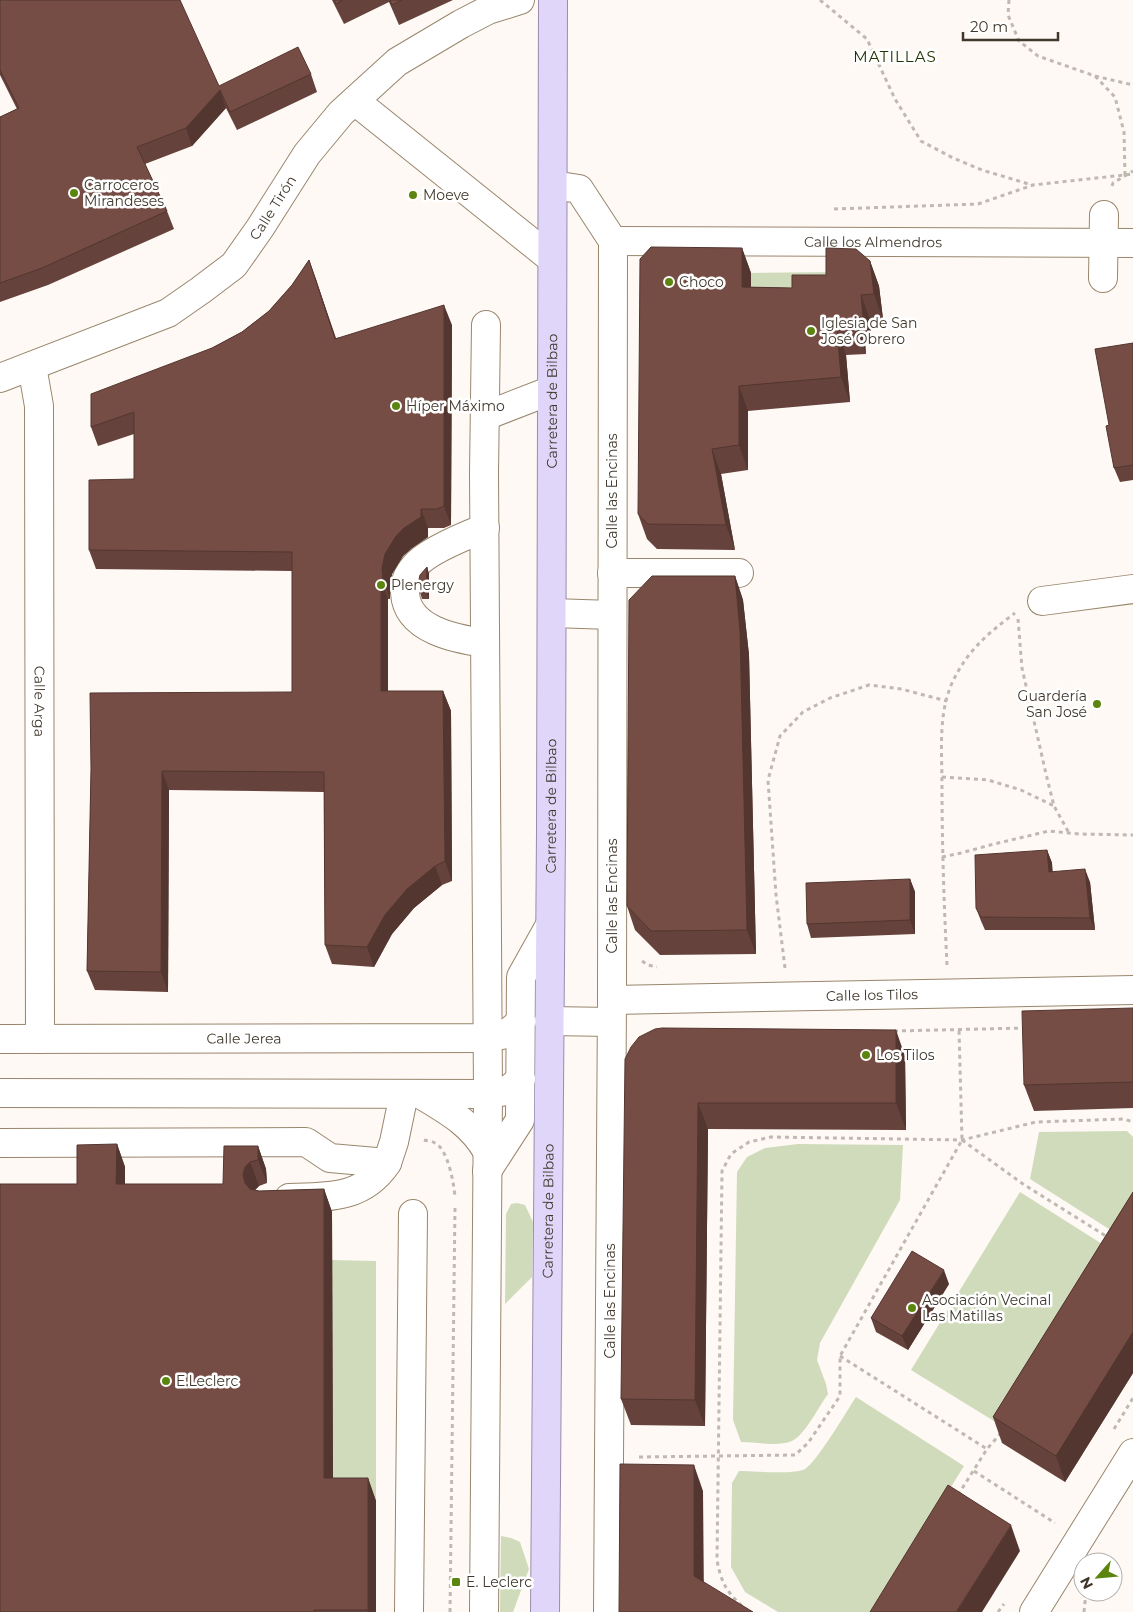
<svg xmlns="http://www.w3.org/2000/svg" width="1133" height="1612" viewBox="0 0 1133 1612" font-family="Montserrat,sans-serif">
	<style>
		.green { fill: #d0dbbc }
		.lines { fill: none; stroke-linecap: round; stroke-linejoin: round }
		.minor-casing { stroke: #99866d; stroke-width: 30 }
		.major-casing { stroke: #9a8caf; stroke-width: 30 }
		.path { stroke: #bfb9b2; stroke-width: 3; stroke-dasharray: 4 4; stroke-linecap: butt }
		.minor { stroke: #fff; stroke-width: 28 }
		.major { stroke: #dfd6f9; stroke-width: 28 }
		.wall { fill: #65423b }
		.shaded-wall { fill: #533630 }
		.building { fill: #764d45; stroke: #533630 }
		.poi-dot { fill: #5c850f; stroke: #fff; stroke-width: 2 }
		.labels { text-anchor: middle; dominant-baseline: central; stroke-width: 5; stroke-linejoin: round; paint-order: stroke }
		.poi-label { font-size: 14px; fill: #40382d; stroke: #fff; text-anchor: start }
		.street-label { font-size: 14px; fill: #40382d; stroke: #fff }
		.neighbourhood-label { font-size: 15px; letter-spacing: 1px; fill: #203400; stroke: #fff }
	</style>
	<rect width="100%" height="100%" fill="#fef9f4"/>
	<!-- green -->
	<g class="green">
		<path d="M 836,272 L 751,312 L 751,273 Z"/>
		<path d="M 1127,1131 L 1133,1137 L 1133,1216 L 1120,1236 L 1030,1179 L 1039,1132 Z"/>
		<path d="M 798,1144 L 903,1145 L 900,1200 L 820,1343 L 817,1360 L 826,1384 L 828,1394 C 819,1406 805,1435 792,1441 C 777,1447 756,1442 741,1442 L 733,1420 L 737,1172 L 747,1157 L 765,1148 Z"/>
		<path d="M 1020,1192 L 1110,1249 L 1002,1426 L 911,1370 Z"/>
		<path d="M 517,1203 L 525,1205 L 533,1222 L 532,1277 L 505,1304 L 506,1214 L 511,1204 Z"/>
		<path d="M 332,1260 L 376,1261 L 376,1501 L 333,1501 Z"/>
		<path d="M 856,1397 L 964,1466 L 873,1612 L 778,1612 L 745,1592 L 731,1567 L 732,1483 L 739,1471 C 753,1471 794,1475 805,1469 C 816,1463 847,1411 856,1397 Z"/>
		<path d="M 501,1536 L 511,1538 L 520,1542 L 529,1569 L 513,1612 L 500,1612 Z"/>
	</g>
	<g class="lines">
		<!-- minor casing -->
		<g class="minor-casing">
			<g id="minor">
				<path d="M 355,101 L 552,259"/>
				<path d="M 553,185 L 579,189 L 613,241 L 612,1000 L 608,1612"/>
				<path id="s1" d="M 613,241 L 1133,243"/>
				<path d="M 1103,278 L 1104,215"/>
				<path id="s2" d="M 32,366 L 39,406 L 40,1039"/>
				<path id="s3" d="M 0,378 L 168,313 L 201,290 L 234,265 L 260,228 L 307,154 L 341,113 L 397,62 L 461,24 L 488,10 L 520,0"/>
				<path d="M 485,416 L 552,390"/>
				<path d="M 485,528 C 467,535 427,551 415,566 C 407,575 405,581 405,593 C 407,630 456,639 485,643"/>
				<path d="M 612,573 L 739,573"/>
				<path d="M 1042,601 L 1133,589"/>
				<path d="M 552,613 L 612,615"/>
				<path id="s4" d="M 612,1000 L 1133,990"/>
				<path d="M 549,1021 L 611,1022"/>
				<path id="s5" d="M 0,1039 L 487,1038 L 506,1034 L 521,1022"/>
				<path d="M 0,1093 L 488,1094 L 507,1091 L 521,1079"/>
				<path d="M 420,1094 C 448,1111 471,1123 487,1151"/>
				<path d="M 0,1143 L 306,1142 L 330,1158 L 387,1163 L 394,1142 L 404,1094"/>
				<path d="M 487,1171 L 520,1120 L 521,977 L 550,925"/>
				<path d="M 289,1198 C 328,1197 363,1199 387,1163"/>
				<path d="M 409,1612 L 413,1214"/>
				<path d="M 484,1612 L 488,1094 L 484,473 L 486,325"/>
				<path d="M 1034,1612 L 1133,1453"/>
			</g>
		</g>
		<!-- major casing -->
		<g class="major-casing">
			<g id="major">
				<path id="s6" d="M 545,1612 L 551,832 L 553,0"/>
			</g>
		</g>
		<!-- path -->
		<g class="path">
			<path d="M 820,0 L 867,39 L 895,99 L 921,141 L 953,158 L 982,170 L 1032,185"/>
			<path d="M 1009,0 L 1008,15 L 1019,41 L 1038,56 L 1095,76 L 1115,97 L 1124,132 L 1125,176"/>
			<path d="M 1095,76 L 1133,85"/>
			<path d="M 1112,186 L 1113,183 L 1133,171"/>
			<path d="M 834,209 L 978,204 L 1033,185 L 1133,174"/>
			<path d="M 1018,619 L 1022,668 L 1046,774 L 1054,806 L 1069,833"/>
			<path d="M 942,777 L 988,780 L 1021,790 L 1054,806"/>
			<path d="M 942,857 L 961,853 L 994,844 L 1049,831 L 1079,834 L 1133,835"/>
			<path d="M 642,961 L 648,965 L 657,967"/>
			<path d="M 947,965 C 944,905 942,845 942,785 C 942,751 938,715 952,683 C 967,651 987,634 1015,613"/>
			<path d="M 785,968 L 776,895 L 768,780 L 780,736 L 803,712 L 830,698 L 869,685 L 901,689 L 947,701"/>
			<path d="M 894,1031 L 1025,1028"/>
			<path d="M 424,1140 C 427,1141 432,1141 435,1143 C 448,1149 454,1184 455,1197"/>
			<path d="M 962,1140 L 1023,1184 L 1109,1238"/>
			<path d="M 840,1356 L 987,1449"/>
			<path d="M 1114,1429 L 1133,1398"/>
			<path d="M 639,1457 L 795,1455 L 808,1443 L 840,1396 L 840,1356 L 962,1140 L 959,1030"/>
			<path d="M 974,1471 L 1055,1523"/>
			<path d="M 958,1495 L 987,1449 L 1001,1433"/>
			<path d="M 742,1606 C 726,1591 721,1582 717,1560 L 722,1171 L 731,1154 L 749,1142 L 771,1137 L 962,1140 L 1036,1122 L 1124,1119 L 1133,1122"/>
			<path d="M 450,1612 L 455,1206"/>
			<path d="M 998,1612 L 1004,1604"/>
			<path d="M 1084,1612 L 1086,1592"/>
		</g>
		<!-- minor -->
		<use href="#minor" class="minor"/>
		<!-- major -->
		<use href="#major" class="major"/>
	</g>
	<!-- wall -->
	<g class="wall">
		<path d="M 0,0 L 219,86 L 311,74 L 317,92 L 237,130 L 226,108 L 192,146 L 145,164 L 167,211 L 174,229 L 48,285 L 0,302 L 0,117 L 17,109 L 0,75 Z"/>
		<path d="M 332,0 L 453,0 L 399,25 L 389,2 L 344,24 Z"/>
		<path d="M 742,248 L 751,273 L 751,287 L 792,288 L 826,275 L 870,261 L 879,286 L 883,319 L 870,320 L 872,342 L 865,343 L 866,354 L 846,355 L 850,402 L 748,411 L 748,470 L 721,474 L 735,550 L 657,549 L 647,539 L 638,514 Z"/>
		<path d="M 309,260 L 336,338 L 452,325 L 451,525 L 444,528 L 428,528 L 428,537 L 412,548 L 403,556 L 392,574 L 390,587 L 390,599 L 388,599 L 388,691 L 443,691 L 451,711 L 452,881 L 442,885 L 414,908 L 392,934 L 374,967 L 332,964 L 325,945 L 324,792 L 169,790 L 168,992 L 95,990 L 87,971 L 91,769 L 292,692 L 292,571 L 96,569 L 89,550 L 134,479 L 134,434 L 98,446 L 91,427 L 212,348 L 242,332 L 269,311 L 292,285 Z"/>
		<path d="M 1133,343 L 1133,480 L 1120,482 L 1114,468 L 1109,425 Z"/>
		<path d="M 427,567 L 429,574 L 429,599 L 422,599 L 420,592 Z"/>
		<path d="M 735,576 L 743,600 L 749,655 L 756,954 L 660,955 L 635,930 L 627,906 Z"/>
		<path d="M 1047,850 L 1052,863 L 1052,872 L 1090,882 L 1095,930 L 985,930 L 981,921 L 976,908 Z"/>
		<path d="M 910,879 L 915,892 L 915,934 L 811,938 L 807,924 Z"/>
		<path d="M 1133,1008 L 1133,1108 L 1034,1111 L 1024,1085 Z"/>
		<path d="M 639,1037 L 905,1056 L 906,1130 L 708,1129 L 705,1426 L 631,1425 L 621,1399 Z"/>
		<path d="M 117,1144 L 125,1167 L 125,1184 L 223,1184 L 258,1146 L 266,1169 L 267,1183 L 259,1186 L 255,1190 L 259,1191 L 324,1189 L 332,1212 L 333,1478 L 368,1478 L 376,1501 L 376,1612 L 0,1612 L 77,1184 Z"/>
		<path d="M 1133,1192 L 1133,1373 L 1065,1482 L 1002,1443 L 993,1417 Z"/>
		<path d="M 949,1284 L 908,1350 L 876,1332 L 871,1318 Z"/>
	</g>
	<!-- shaded-wall -->
	<g class="shaded-wall">
		<path d="M 220,90 L 226,108 L 192,146 L 186,128 Z"/>
		<path d="M 742,248 L 751,273 L 751,312 L 742,287 Z"/>
		<path d="M 309,260 L 316,279 L 342,358 L 335,339 Z"/>
		<path d="M 870,261 L 879,286 L 883,319 L 874,294 Z"/>
		<path d="M 861,295 L 870,320 L 872,342 L 863,317 Z"/>
		<path d="M 444,305 L 452,325 L 451,525 L 444,506 Z"/>
		<path d="M 856,318 L 865,343 L 866,354 L 857,329 Z"/>
		<path d="M 837,330 L 846,355 L 850,402 L 841,377 Z"/>
		<path d="M 739,386 L 748,411 L 748,470 L 739,445 Z"/>
		<path d="M 712,449 L 721,474 L 735,550 L 726,525 Z"/>
		<path d="M 421,509 L 428,528 L 428,537 L 412,548 L 403,556 L 392,574 L 390,587 L 390,599 L 383,580 L 382,568 L 385,554 L 396,536 Z"/>
		<path d="M 427,567 L 429,574 L 429,599 L 426,592 Z"/>
		<path d="M 735,576 L 743,600 L 749,655 L 756,954 L 747,930 Z"/>
		<path d="M 381,580 L 388,599 L 388,711 L 381,691 Z"/>
		<path d="M 443,691 L 451,711 L 452,881 L 445,861 Z"/>
		<path d="M 162,771 L 169,790 L 168,992 L 161,972 Z"/>
		<path d="M 1047,850 L 1052,863 L 1054,885 L 1049,872 Z"/>
		<path d="M 435,866 L 442,885 L 414,908 L 392,934 L 374,967 L 367,947 L 385,915 L 407,889 Z"/>
		<path d="M 1085,869 L 1090,882 L 1095,930 L 1090,918 Z"/>
		<path d="M 910,879 L 915,892 L 915,934 L 910,920 Z"/>
		<path d="M 896,1030 L 905,1056 L 906,1130 L 896,1103 Z"/>
		<path d="M 698,1103 L 708,1129 L 705,1426 L 695,1400 Z"/>
		<path d="M 117,1144 L 125,1167 L 125,1207 L 116,1184 Z"/>
		<path d="M 258,1146 L 266,1169 L 267,1183 L 258,1160 Z"/>
		<path d="M 250,1162 L 259,1186 L 254,1191 L 251,1199 L 245,1183 L 243,1175 L 245,1167 Z"/>
		<path d="M 324,1189 L 332,1212 L 333,1501 L 324,1478 Z"/>
		<path d="M 944,1270 L 949,1284 L 908,1350 L 902,1336 Z"/>
		<path d="M 1133,1332 L 1133,1373 L 1065,1482 L 1056,1456 Z"/>
		<path d="M 694,1465 L 703,1491 L 704,1603 L 694,1576 Z"/>
		<path d="M 368,1478 L 376,1501 L 376,1612 L 369,1612 L 368,1610 Z"/>
		<path d="M 1011,1525 L 1020,1551 L 982,1612 L 956,1612 Z"/>
	</g>
	<!-- building -->
	<g class="building">
		<path d="M 0,0 L 180,0 L 219,86 L 298,47 L 311,74 L 230,112 L 220,90 L 186,128 L 137,147 L 167,211 L 42,268 L 0,283 L 0,117 L 19,108 L 0,70 Z"/>
		<path d="M 334,0 L 343,0 L 336,4 Z"/>
		<path d="M 390,0 L 402,0 L 392,5 Z"/>
		<path d="M 651,247 L 742,248 L 742,287 L 792,288 L 792,275 L 826,275 L 826,248 L 856,249 L 870,261 L 874,294 L 861,295 L 863,317 L 856,318 L 857,329 L 837,330 L 841,377 L 739,386 L 739,445 L 712,449 L 726,525 L 648,524 L 638,514 L 640,259 Z"/>
		<path d="M 309,260 L 335,339 L 444,305 L 444,506 L 437,509 L 421,509 L 421,517 L 404,528 L 396,536 L 385,554 L 382,568 L 383,580 L 381,580 L 381,691 L 443,691 L 445,861 L 435,866 L 407,889 L 385,915 L 367,947 L 325,945 L 324,772 L 162,771 L 161,972 L 87,971 L 91,769 L 90,693 L 292,692 L 292,552 L 89,550 L 89,480 L 134,479 L 134,412 L 91,427 L 91,394 L 212,348 L 242,332 L 269,311 L 292,285 Z"/>
		<path d="M 1133,343 L 1133,465 L 1114,468 L 1106,426 L 1109,425 L 1095,349 Z"/>
		<path d="M 427,567 L 426,592 L 420,592 L 418,584 L 420,575 Z"/>
		<path d="M 652,576 L 735,576 L 740,631 L 747,930 L 651,931 L 627,906 L 629,600 Z"/>
		<path d="M 1047,850 L 1049,872 L 1085,869 L 1090,918 L 981,917 L 976,908 L 975,855 Z"/>
		<path d="M 910,879 L 910,920 L 807,924 L 806,883 Z"/>
		<path d="M 1133,1008 L 1133,1082 L 1024,1085 L 1022,1011 Z"/>
		<path d="M 662,1028 L 896,1030 L 896,1103 L 698,1103 L 695,1400 L 621,1399 L 625,1059 L 631,1047 L 639,1037 L 655,1029 Z"/>
		<path d="M 117,1144 L 116,1184 L 223,1184 L 224,1146 L 258,1146 L 258,1160 L 250,1162 L 245,1167 L 243,1175 L 245,1183 L 250,1189 L 259,1191 L 324,1189 L 324,1478 L 368,1478 L 368,1610 L 314,1610 L 314,1612 L 0,1612 L 0,1184 L 77,1184 L 77,1145 Z"/>
		<path d="M 1133,1192 L 1133,1332 L 1056,1456 L 993,1417 Z"/>
		<path d="M 912,1251 L 944,1270 L 902,1336 L 871,1318 Z"/>
		<path d="M 620,1464 L 694,1465 L 694,1576 L 753,1612 L 619,1612 Z"/>
		<path d="M 948,1485 L 1011,1525 L 956,1612 L 870,1612 Z"/>
	</g>
	<!-- markers -->
	<g class="poi-dot">
		<circle cx="74" cy="193" r="5"/>
		<circle cx="413" cy="195" r="5"/>
		<circle cx="669" cy="282" r="5"/>
		<circle cx="811" cy="331" r="5"/>
		<circle cx="396" cy="406" r="5"/>
		<circle cx="381" cy="585" r="5"/>
		<circle cx="1097" cy="704" r="5"/>
		<circle cx="866" cy="1055" r="5"/>
		<circle cx="912" cy="1308" r="5"/>
		<circle cx="166" cy="1381" r="5"/>
		<rect x="451" y="1577" width="10" height="10" rx="2.5"/>
	</g>
	<g class="labels">
		<!-- poi labels -->
		<g class="poi-label">
			<text x="84" y="185">Carroceros<tspan x="84" dy="16">Mirandeses</tspan></text>
			<text x="423" y="195">Moeve</text>
			<text x="679" y="282">Choco</text>
			<text x="821" y="323">Iglesia de San<tspan x="821" dy="16">José Obrero</tspan></text>
			<text x="406" y="406">Híper Máximo</text>
			<text x="391" y="585">Plenergy</text>
			<text x="1087" y="696" text-anchor="end">Guardería<tspan x="1087" dy="16">San José</tspan></text>
			<text x="876" y="1055">Los Tilos</text>
			<text x="922" y="1300">Asociación Vecinal<tspan x="922" dy="16">Las Matillas</tspan></text>
			<text x="176" y="1381">E.Leclerc</text>
			<text x="466" y="1582">E. Leclerc</text>
		</g>
		<!-- street labels -->
		<g class="street-label">
			<text stroke="none"><textPath href="#s3" startOffset="331">Calle Tirón</textPath></text>
			<text stroke="none"><textPath href="#s1" startOffset="260">Calle los Almendros</textPath></text>
			<text stroke="none"><textPath href="#s6" startOffset="1211">Carretera de Bilbao</textPath></text>
			<text transform="translate(612 491) rotate(-90)">Calle las Encinas</text>
			<text stroke="none"><textPath href="#s2" startOffset="336">Calle Arga</textPath></text>
			<text stroke="none"><textPath href="#s6" startOffset="806">Carretera de Bilbao</textPath></text>
			<text transform="translate(612 896) rotate(-90)">Calle las Encinas</text>
			<text stroke="none"><textPath href="#s4" startOffset="260">Calle los Tilos</textPath></text>
			<text stroke="none"><textPath href="#s5" startOffset="244">Calle Jerea</textPath></text>
			<text stroke="none"><textPath href="#s6" startOffset="401">Carretera de Bilbao</textPath></text>
			<text transform="translate(610 1301) rotate(-90)">Calle las Encinas</text>
		</g>
		<!-- neighbourhood labels -->
		<g class="neighbourhood-label">
			<text x="895" y="56">MATILLAS</text>
		</g>
	</g>
	<!-- north arrow -->
	<g transform="translate(1098 1577) rotate(243)"><circle r="24" fill="#ffffff" stroke="#b3afab"/>
	<path d="M0-4L9 19L0 12L-9 19Z" fill="#5c850f"/>
	<text y="-8" font-size="14" font-weight="bold" text-anchor="middle" fill="#40382d">N</text>
	</g>
	<!-- scale -->
	<path d="M963 32v8h95v-8" fill="none" stroke="#40382d" stroke-width="2.5"/>
	<text x="970" y="32" font-size="15" fill="#40382d" stroke="#ffffff" stroke-width="4" paint-order="stroke">20 m</text>
</svg>
